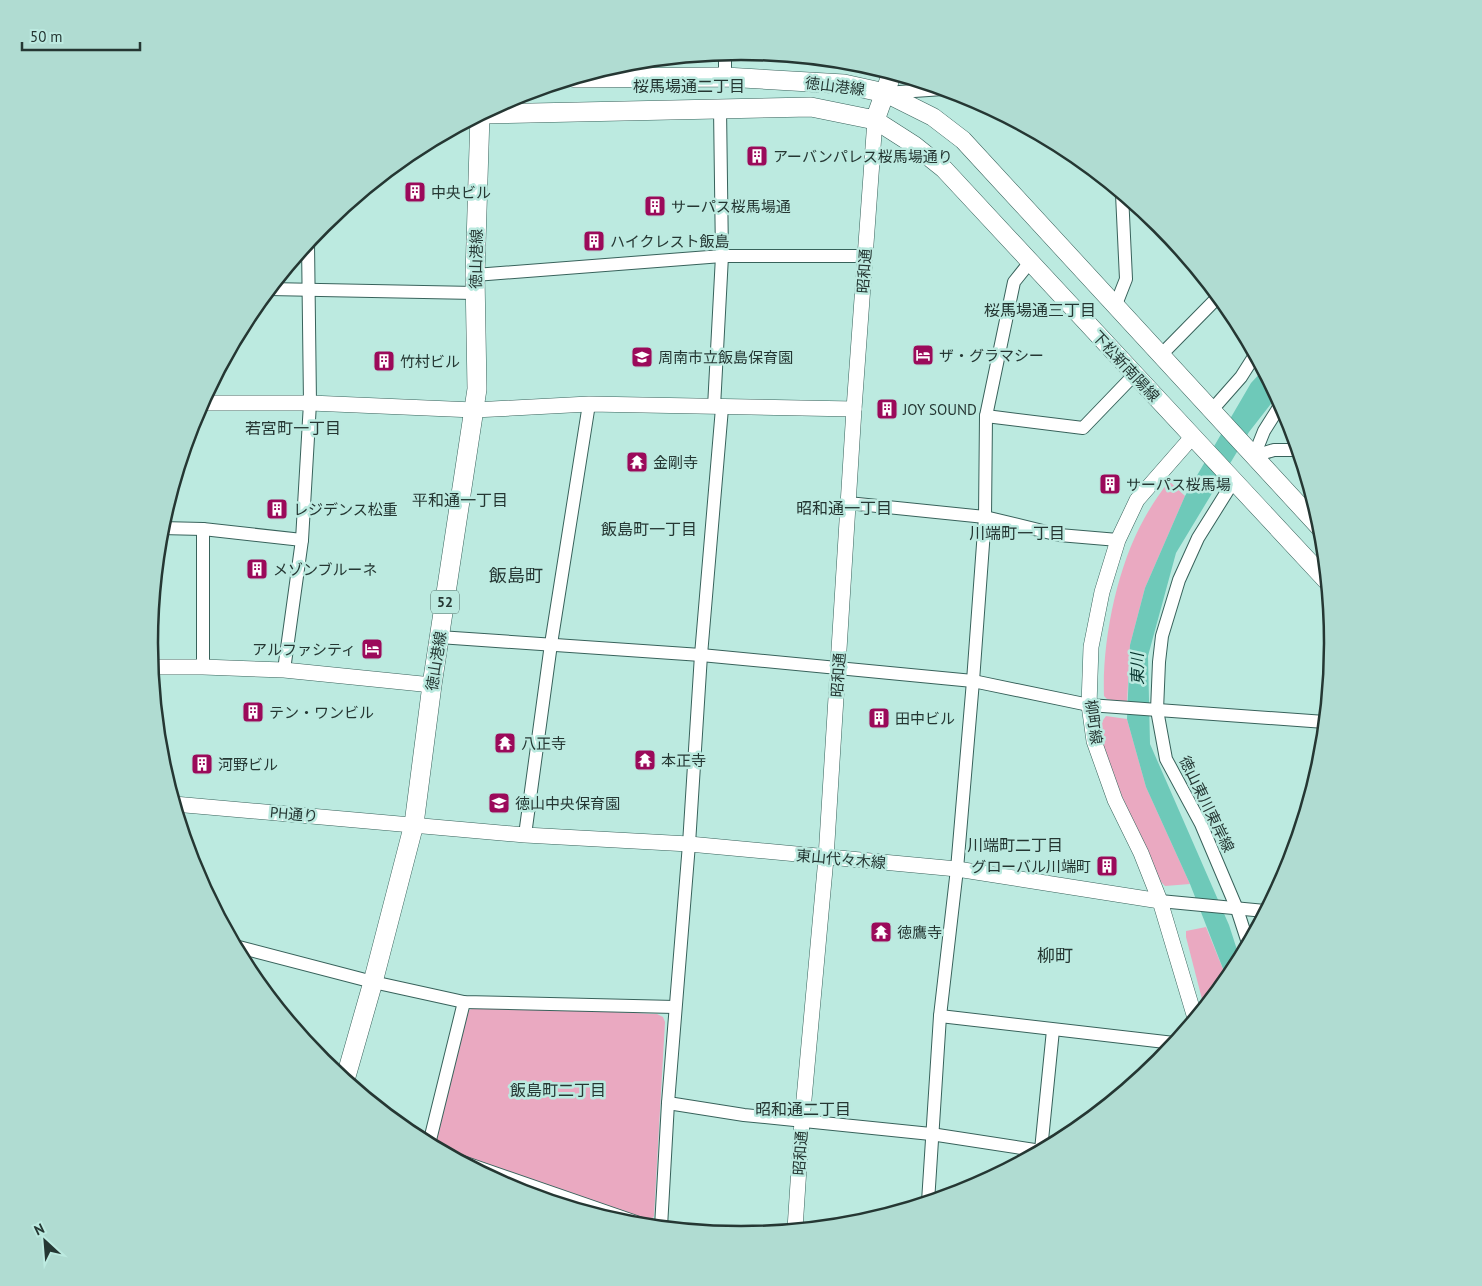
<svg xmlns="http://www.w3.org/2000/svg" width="1482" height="1286" viewBox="0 0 1482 1286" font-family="'PT Sans','Noto Sans JP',sans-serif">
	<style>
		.green { fill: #eaa9c1 }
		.water { fill: #6ec9b9 }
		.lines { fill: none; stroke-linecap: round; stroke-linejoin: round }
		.minor-casing { stroke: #38625b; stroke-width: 14 }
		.tertiary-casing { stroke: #38625b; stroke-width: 16 }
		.secondary-casing { stroke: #38625b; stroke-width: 19 }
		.primary-casing { stroke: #38625b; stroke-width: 20 }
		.minor { stroke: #fff; stroke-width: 12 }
		.tertiary { stroke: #fff; stroke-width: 15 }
		.secondary { stroke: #fff; stroke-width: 18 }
		.primary { stroke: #fff; stroke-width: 19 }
		.labels { text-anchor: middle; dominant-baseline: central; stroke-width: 5; stroke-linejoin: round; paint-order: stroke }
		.shield { fill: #bceae0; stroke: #526d67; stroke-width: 1 }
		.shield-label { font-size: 14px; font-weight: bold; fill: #253733 }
		.street-label { font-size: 15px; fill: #253733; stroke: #bceae0 }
		.poi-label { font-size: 15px; fill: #253733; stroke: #bceae0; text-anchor: start }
		.neighbourhood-label { font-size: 16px; fill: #253733; stroke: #bceae0 }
		.water-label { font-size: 16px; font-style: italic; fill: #03312a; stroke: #bceae0 }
		.quarter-label { font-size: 18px; fill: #253733; stroke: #bceae0 }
		.rim { fill: none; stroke: #253733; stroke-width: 2.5 }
	</style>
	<rect width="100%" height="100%" fill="#bceae0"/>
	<!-- green -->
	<g class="green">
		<path d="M 1169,481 L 1185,496 L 1145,588 L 1130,645 L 1127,703 L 1107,699 L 1104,696 C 1102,641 1117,567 1144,519 C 1151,506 1160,493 1169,481 Z"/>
		<path d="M 1106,716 L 1127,719 L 1146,787 L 1190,884 L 1165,886 L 1161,882 L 1120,792 L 1104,748 L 1101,723 Z"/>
		<path d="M 1206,927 L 1227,979 L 1204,1007 L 1186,937 L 1186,931 Z"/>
		<path d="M 480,1006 L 657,1014 L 663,1017 L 665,1022 L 654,1216 L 652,1219 L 647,1220 L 439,1148 L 436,1137 L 466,1017 L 469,1010 Z"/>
	</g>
	<!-- water -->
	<path class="water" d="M 1263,370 L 1277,396 L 1249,432 L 1176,553 L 1148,656 L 1150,744 L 1229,925 L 1240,959 L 1227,979 L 1190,884 L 1146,787 L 1127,719 L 1130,645 L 1145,588 L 1185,496 L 1251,383 Z"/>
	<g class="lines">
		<!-- minor casing -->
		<g class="minor-casing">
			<g id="minor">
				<path d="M 725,53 L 725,77"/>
				<path d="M 885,93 L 943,89"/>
				<path d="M 475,275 L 722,256 L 865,256"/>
				<path d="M 269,289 L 475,293"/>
				<path d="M 1115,307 L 1126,279 L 1122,194"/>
				<path d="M 1160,356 L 1218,297"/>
				<path d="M 714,407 L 722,256 L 720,108"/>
				<path d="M 1211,411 L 1241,377 L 1255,355"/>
				<path d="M 986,416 L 1083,428 L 1134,375"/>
				<path d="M 1254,456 L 1264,431 L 1281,404"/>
				<path d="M 1254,456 L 1274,450 L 1298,450"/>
				<path d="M 1233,482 L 1198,538 L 1179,580 L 1162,636 L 1159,662 L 1157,710 L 1166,759 L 1201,824 L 1237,909 L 1248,943"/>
				<path d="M 848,503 L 985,517 L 1059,535 L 1118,540"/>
				<path d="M 161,528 L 203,529 L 302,540"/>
				<path d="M 203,529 L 203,667"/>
				<path d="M 439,637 L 701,655 L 973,681 L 1089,705 L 1325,722"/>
				<path d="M 284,670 L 302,540 L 310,403 L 308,243"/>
				<path d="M 525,835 L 551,644 L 589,404"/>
				<path d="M 1160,901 L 1265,911"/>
				<path d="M 235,946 L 373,982 L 464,1002 L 675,1007"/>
				<path d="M 940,1016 L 1174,1043"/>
				<path d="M 668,1103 L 744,1115 L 931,1134 L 1041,1151"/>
				<path d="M 429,1144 L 464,1002"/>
				<path d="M 1041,1150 L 1053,1030"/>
				<path d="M 460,1161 L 645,1225"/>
				<path d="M 928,1202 L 940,1016 L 957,869 L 973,681 L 985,517 L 986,416 L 1014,282 L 1030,262"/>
				<path d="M 661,1227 L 668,1103 L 689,844 L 701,655 L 722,408"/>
			</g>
		</g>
		<!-- tertiary casing -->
		<g class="tertiary-casing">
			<g id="tertiary">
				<path d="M 201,403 L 310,403 L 474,410 L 589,404 L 854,409"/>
				<path d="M 1193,436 L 1137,500 L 1118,540 L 1102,592 L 1091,647 L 1089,705 L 1094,741 L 1115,800 L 1141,853 L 1160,901 L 1195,1018"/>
				<path d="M 152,667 L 203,667 L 284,670 L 432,685"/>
				<path d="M 174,804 L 525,835 L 689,844 L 957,869 L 1160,901"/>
				<path d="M 795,1229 L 802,1121 L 826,858 L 854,409 L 875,120"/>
			</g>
		</g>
		<!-- secondary casing -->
		<g class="secondary-casing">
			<g id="secondary">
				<path d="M 885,93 L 933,117 L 963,140 L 1322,530"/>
				<path d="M 875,120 L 914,145 L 944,169 C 1071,307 1199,444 1327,581"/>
			</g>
		</g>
		<!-- primary casing -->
		<g class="primary-casing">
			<g id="primary">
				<path d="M 575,78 L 725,77 L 844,84 L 885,93"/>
				<path d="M 481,114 L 811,107 L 875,120 L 892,73"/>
				<path d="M 345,1080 L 373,982 L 414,824 L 432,685 L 477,389 L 475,275 L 480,115"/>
			</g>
		</g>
		<!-- minor -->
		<use href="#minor" class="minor"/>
		<!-- tertiary -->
		<use href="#tertiary" class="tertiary"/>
		<!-- secondary -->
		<use href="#secondary" class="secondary"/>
		<!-- primary -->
		<use href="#primary" class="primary"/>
	</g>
	<!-- icons -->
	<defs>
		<g id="building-square" transform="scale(1.125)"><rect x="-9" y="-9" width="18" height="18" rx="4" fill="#9b0a5a" stroke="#bceae0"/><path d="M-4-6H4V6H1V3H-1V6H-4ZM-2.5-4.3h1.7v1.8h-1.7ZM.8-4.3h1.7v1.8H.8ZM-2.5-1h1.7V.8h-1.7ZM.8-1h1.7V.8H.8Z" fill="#fff"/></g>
		<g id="hotel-square" transform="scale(1.125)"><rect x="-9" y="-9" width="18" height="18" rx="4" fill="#9b0a5a" stroke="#bceae0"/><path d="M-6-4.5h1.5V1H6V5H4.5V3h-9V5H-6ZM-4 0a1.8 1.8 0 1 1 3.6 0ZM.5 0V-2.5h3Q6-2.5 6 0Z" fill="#fff"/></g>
		<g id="school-square" transform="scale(1.125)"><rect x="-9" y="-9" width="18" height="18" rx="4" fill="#9b0a5a" stroke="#bceae0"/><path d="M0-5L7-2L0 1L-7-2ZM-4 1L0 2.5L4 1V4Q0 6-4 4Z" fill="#fff"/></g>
		<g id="temple-square" transform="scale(1.125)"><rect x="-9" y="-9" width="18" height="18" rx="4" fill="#9b0a5a" stroke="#bceae0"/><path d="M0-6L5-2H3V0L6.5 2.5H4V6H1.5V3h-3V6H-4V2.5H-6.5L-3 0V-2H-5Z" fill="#fff"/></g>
	</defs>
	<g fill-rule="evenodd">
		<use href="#building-square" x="757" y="156"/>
		<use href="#building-square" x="415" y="192"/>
		<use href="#building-square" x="655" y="206"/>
		<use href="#building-square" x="594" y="241"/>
		<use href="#hotel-square" x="923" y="355"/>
		<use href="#school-square" x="642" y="357"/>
		<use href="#building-square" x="384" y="361"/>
		<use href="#building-square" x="887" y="409"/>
		<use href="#temple-square" x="637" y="462"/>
		<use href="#building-square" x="1110" y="484"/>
		<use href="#building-square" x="277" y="509"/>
		<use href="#building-square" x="257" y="569"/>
		<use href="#hotel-square" x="372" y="649"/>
		<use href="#building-square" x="253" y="712"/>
		<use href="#building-square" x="879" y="718"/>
		<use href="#temple-square" x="505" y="743"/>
		<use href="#temple-square" x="645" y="760"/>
		<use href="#building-square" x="202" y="764"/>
		<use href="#school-square" x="499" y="803"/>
		<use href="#building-square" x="1107" y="866"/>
		<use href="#temple-square" x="881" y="932"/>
	</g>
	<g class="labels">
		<!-- shield labels -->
		<rect class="shield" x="431" y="590.5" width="28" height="23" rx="4"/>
		<g class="shield-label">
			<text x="445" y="602">52</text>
		</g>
		<!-- street labels -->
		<g class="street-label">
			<text transform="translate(835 86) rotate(7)">徳山港線</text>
			<text transform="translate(476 259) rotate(-89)">徳山港線</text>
			<text transform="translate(864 271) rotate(-86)">昭和通</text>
			<text transform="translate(1126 366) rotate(47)">下松新南陽線</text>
			<text transform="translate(436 661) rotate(-81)">徳山港線</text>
			<text transform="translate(838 675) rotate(-86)">昭和通</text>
			<text transform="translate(1094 722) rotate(82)">柳町線</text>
			<text transform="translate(1207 804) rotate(64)">徳山東川東岸線</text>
			<text transform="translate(294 814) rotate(5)">PH通り</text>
			<text transform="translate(841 859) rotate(5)">東山代々木線</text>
			<text transform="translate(800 1153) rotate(-86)">昭和通</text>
		</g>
		<!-- poi labels -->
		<g class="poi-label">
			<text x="773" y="156">アーバンパレス桜馬場通り</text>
			<text x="431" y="192">中央ビル</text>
			<text x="671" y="206">サーパス桜馬場通</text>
			<text x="610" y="241">ハイクレスト飯島</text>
			<text x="939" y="355">ザ・グラマシー</text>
			<text x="658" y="357">周南市立飯島保育園</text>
			<text x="400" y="361">竹村ビル</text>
			<text x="903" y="409">JOY SOUND</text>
			<text x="653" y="462">金剛寺</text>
			<text x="1126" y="484">サーパス桜馬場</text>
			<text x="293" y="509">レジデンス松重</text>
			<text x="273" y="569">メゾンブルーネ</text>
			<text x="356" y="649" text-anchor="end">アルファシティ</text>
			<text x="269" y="712">テン・ワンビル</text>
			<text x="895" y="718">田中ビル</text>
			<text x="521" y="743">八正寺</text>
			<text x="661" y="760">本正寺</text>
			<text x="218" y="764">河野ビル</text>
			<text x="515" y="803">徳山中央保育園</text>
			<text x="1091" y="866" text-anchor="end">グローバル川端町</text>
			<text x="897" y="932">徳鷹寺</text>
		</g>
		<!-- neighbourhood labels -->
		<g class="neighbourhood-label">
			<text x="689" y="86">桜馬場通二丁目</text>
			<text x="1040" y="310">桜馬場通三丁目</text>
			<text x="293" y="428">若宮町一丁目</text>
			<text x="460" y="500">平和通一丁目</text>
			<text x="844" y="508">昭和通一丁目</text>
			<text x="649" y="529">飯島町一丁目</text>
			<text x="1017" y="533">川端町一丁目</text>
			<text x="1015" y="845">川端町二丁目</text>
			<text x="558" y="1090">飯島町二丁目</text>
			<text x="803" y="1109">昭和通二丁目</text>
		</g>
		<!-- water labels -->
		<g class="water-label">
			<text transform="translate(1137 669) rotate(-91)">東川</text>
		</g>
		<!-- quarter labels -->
		<g class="quarter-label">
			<text x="516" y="575">飯島町</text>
			<text x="1055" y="955">柳町</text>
		</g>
	</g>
	<!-- crop -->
	<path d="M0 0H1482V1286H0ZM158 643a583 583 0 1 1 1166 0a583 583 0 1 1-1166 0Z" fill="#b0dcd2" fill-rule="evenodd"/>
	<path class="rim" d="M158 643a583 583 0 1 1 1166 0a583 583 0 1 1-1166 0Z"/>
	<!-- north arrow -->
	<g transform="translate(45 1241) rotate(334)" stroke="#bceae0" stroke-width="4" paint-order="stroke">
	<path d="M0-4L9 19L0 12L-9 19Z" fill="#253733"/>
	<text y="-8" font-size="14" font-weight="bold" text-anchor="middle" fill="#253733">N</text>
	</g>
	<!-- scale -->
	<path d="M22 42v8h118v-8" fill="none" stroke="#253733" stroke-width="2.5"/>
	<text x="30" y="42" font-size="15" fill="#253733" stroke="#bceae0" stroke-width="4" paint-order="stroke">50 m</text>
</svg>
